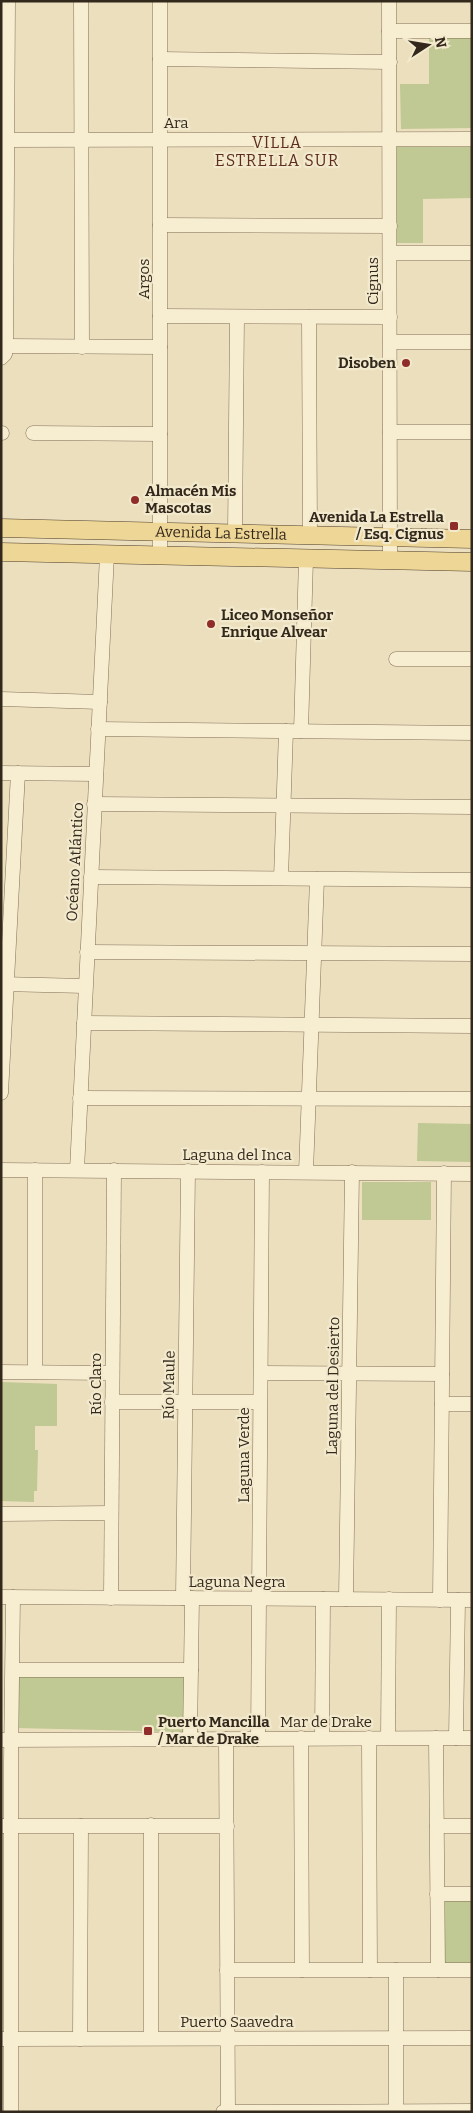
<svg xmlns="http://www.w3.org/2000/svg" width="473" height="2113" viewBox="0 0 473 2113" font-family="Bitter,serif">
	<style>
		.green { fill: #c0c893 }
		.lines { fill: none; stroke-linecap: round; stroke-linejoin: round }
		.minor-casing { stroke: #837058; stroke-width: 15 }
		.major-casing { stroke: #503e2c; stroke-width: 19 }
		.minor { stroke: #f7edd1; stroke-width: 14 }
		.major { stroke: #eed696; stroke-width: 18 }
		.poi-dot { fill: #8f2d2b; stroke: #f3eacd; stroke-width: 2 }
		.labels { text-anchor: middle; dominant-baseline: central; stroke-width: 4.5; stroke-linejoin: round; paint-order: stroke }
		.street-label { font-size: 15px; fill: #33281c; stroke: #f3eacd }
		.poi-label { font-size: 15px; font-weight: bold; fill: #33281c; stroke: #f3eacd; text-anchor: start }
		.neighbourhood-label { font-size: 16px; letter-spacing: 1px; fill: #5d2d1d; stroke: #f3eacd }
	</style>
	<rect width="100%" height="100%" fill="#ebdfbe"/>
	<!-- green -->
	<g class="green">
		<path d="M 429,38 L 472,38 L 472,128 L 401,129 L 400,84 L 429,84 Z"/>
		<path d="M 397,147 L 472,147 L 472,198 L 423,199 L 423,243 L 396,243 Z"/>
		<path d="M 418,1123 L 472,1124 L 472,1162 L 417,1161 Z"/>
		<rect x="362" y="1182" width="69" height="38"/>
		<path d="M 1,1382 L 57,1384 L 57,1426 L 35,1426 L 35,1450 L 38,1450 L 37,1491 L 34,1491 L 34,1502 L 1,1501 Z"/>
		<path d="M 18,1672 L 186,1673 L 185,1732 L 17,1728 Z"/>
		<rect x="443" y="1898" width="29" height="66"/>
	</g>
	<g class="lines">
		<!-- minor casing -->
		<g class="minor-casing">
			<g id="minor">
				<path d="M 81,1 L 82,347"/>
				<path d="M 160,1 L 160,556"/>
				<path d="M 389,1 L 390,561"/>
				<path d="M 389,31 L 472,31"/>
				<path d="M 160,59 L 390,62"/>
				<path d="M 1,140 L 472,139"/>
				<path d="M 160,225 L 390,226"/>
				<path d="M 390,253 L 472,253"/>
				<path d="M 160,316 L 390,317"/>
				<path d="M 309,317 L 310,535"/>
				<path d="M 390,342 L 472,342"/>
				<path d="M 6,346 L 160,347"/>
				<path d="M 1,358 L 5,354 L 6,346 L 8,1"/>
				<path d="M 390,432 L 472,432"/>
				<path d="M 1,433 L 2,433"/>
				<path d="M 33,433 L 160,434"/>
				<path d="M 235,534 L 237,317"/>
				<path d="M 396,659 L 472,659"/>
				<path d="M 1,699 L 100,702"/>
				<path d="M 98,729 L 472,733"/>
				<path d="M 301,731 L 306,559"/>
				<path d="M 1,773 L 96,774"/>
				<path d="M 94,804 L 472,807"/>
				<path d="M 91,877 L 472,880"/>
				<path d="M 281,878 L 286,731"/>
				<path d="M 87,952 L 472,954"/>
				<path d="M 1,984 L 85,986"/>
				<path d="M 84,1023 L 472,1026"/>
				<path d="M 1,1093 L 18,773"/>
				<path d="M 80,1098 L 472,1099"/>
				<path d="M 1,1170 L 472,1174"/>
				<path d="M 77,1170 L 107,555"/>
				<path d="M 306,1172 L 317,879"/>
				<path d="M 1,1372 L 112,1373"/>
				<path d="M 35,1372 L 35,1170"/>
				<path d="M 261,1373 L 442,1374"/>
				<path d="M 112,1402 L 260,1402"/>
				<path d="M 442,1404 L 472,1404"/>
				<path d="M 1,1514 L 111,1513"/>
				<path d="M 1,1597 L 472,1600"/>
				<path d="M 111,1598 L 114,1170"/>
				<path d="M 183,1598 L 188,1171"/>
				<path d="M 346,1599 L 352,1172"/>
				<path d="M 440,1600 L 444,1173"/>
				<path d="M 13,1670 L 191,1670"/>
				<path d="M 301,1738 L 302,1970"/>
				<path d="M 322,1738 L 323,1599"/>
				<path d="M 369,1738 L 370,1970"/>
				<path d="M 388,1738 L 389,1599"/>
				<path d="M 436,1738 L 438,1970"/>
				<path d="M 456,1738 L 458,1600"/>
				<path d="M 190,1739 L 192,1598"/>
				<path d="M 226,1739 L 228,2112"/>
				<path d="M 258,1739 L 262,1172"/>
				<path d="M 1,1740 L 472,1738"/>
				<path d="M 151,1825 L 151,2038"/>
				<path d="M 2,1826 L 227,1826"/>
				<path d="M 437,1826 L 472,1826"/>
				<path d="M 437,1894 L 472,1894"/>
				<path d="M 227,1970 L 472,1970"/>
				<path d="M 396,1970 L 396,2111"/>
				<path d="M 2,2039 L 472,2038"/>
				<path d="M 80,2039 L 81,1826"/>
				<path d="M 11,2112 L 11,1761 L 13,1597"/>
				<path d="M 223,2112 L 472,2111"/>
			</g>
		</g>
		<!-- major casing -->
		<g class="major-casing">
			<g id="major">
				<path id="s1" d="M 1,528 L 472,539"/>
				<path d="M 1,552 L 472,562"/>
			</g>
		</g>
		<!-- minor -->
		<use href="#minor" class="minor"/>
		<!-- major -->
		<use href="#major" class="major"/>
	</g>
	<!-- markers -->
	<g class="poi-dot">
		<circle cx="406" cy="363" r="5"/>
		<circle cx="135" cy="500" r="5"/>
		<rect x="449" y="521" width="10" height="10" rx="2.5"/>
		<circle cx="211" cy="624" r="5"/>
		<rect x="143" y="1726" width="10" height="10" rx="2.5"/>
	</g>
	<g class="labels">
		<!-- street labels -->
		<g class="street-label">
			<text x="176" y="123">Ara</text>
			<text transform="translate(144 279) rotate(-90)">Argos</text>
			<text transform="translate(373 281) rotate(-90)">Cignus</text>
			<text stroke="none"><textPath href="#s1" startOffset="220">Avenida La Estrella</textPath></text>
			<text transform="translate(75 862) rotate(-87)">Océano Atlántico</text>
			<text x="237" y="1155">Laguna del Inca</text>
			<text transform="translate(96 1384) rotate(-90)">Río Claro</text>
			<text transform="translate(169 1385) rotate(-89)">Río Maule</text>
			<text transform="translate(333 1386) rotate(-89)">Laguna del Desierto</text>
			<text transform="translate(244 1455) rotate(-90)">Laguna Verde</text>
			<text x="237" y="1582">Laguna Negra</text>
			<text x="326" y="1722">Mar de Drake</text>
			<text x="237" y="2022">Puerto Saavedra</text>
		</g>
		<!-- poi labels -->
		<g class="poi-label">
			<text x="396" y="363" text-anchor="end">Disoben</text>
			<text x="145" y="491">Almacén Mis<tspan x="145" dy="17">Mascotas</tspan></text>
			<text x="444" y="517" text-anchor="end">Avenida La Estrella<tspan x="444" dy="17">/ Esq. Cignus</tspan></text>
			<text x="221" y="615">Liceo Monseñor<tspan x="221" dy="17">Enrique Alvear</tspan></text>
			<text x="158" y="1722">Puerto Mancilla<tspan x="158" dy="17">/ Mar de Drake</tspan></text>
		</g>
		<!-- neighbourhood labels -->
		<g class="neighbourhood-label">
			<text x="277" y="142">VILLA<tspan x="277" dy="18">ESTRELLA SUR</tspan></text>
		</g>
	</g>
	<!-- border -->
	<rect width="473" height="2113" fill="none" stroke="#33281c" stroke-width="5"/>
	<!-- north arrow -->
	<g transform="translate(428 45) rotate(78)" stroke="#f3eacd" stroke-width="4" paint-order="stroke">
	<path d="M0-4L9 19L0 12L-9 19Z" fill="#33281c"/>
	<text y="-8" font-size="14" font-weight="bold" text-anchor="middle" fill="#33281c">N</text>
	</g>
</svg>
